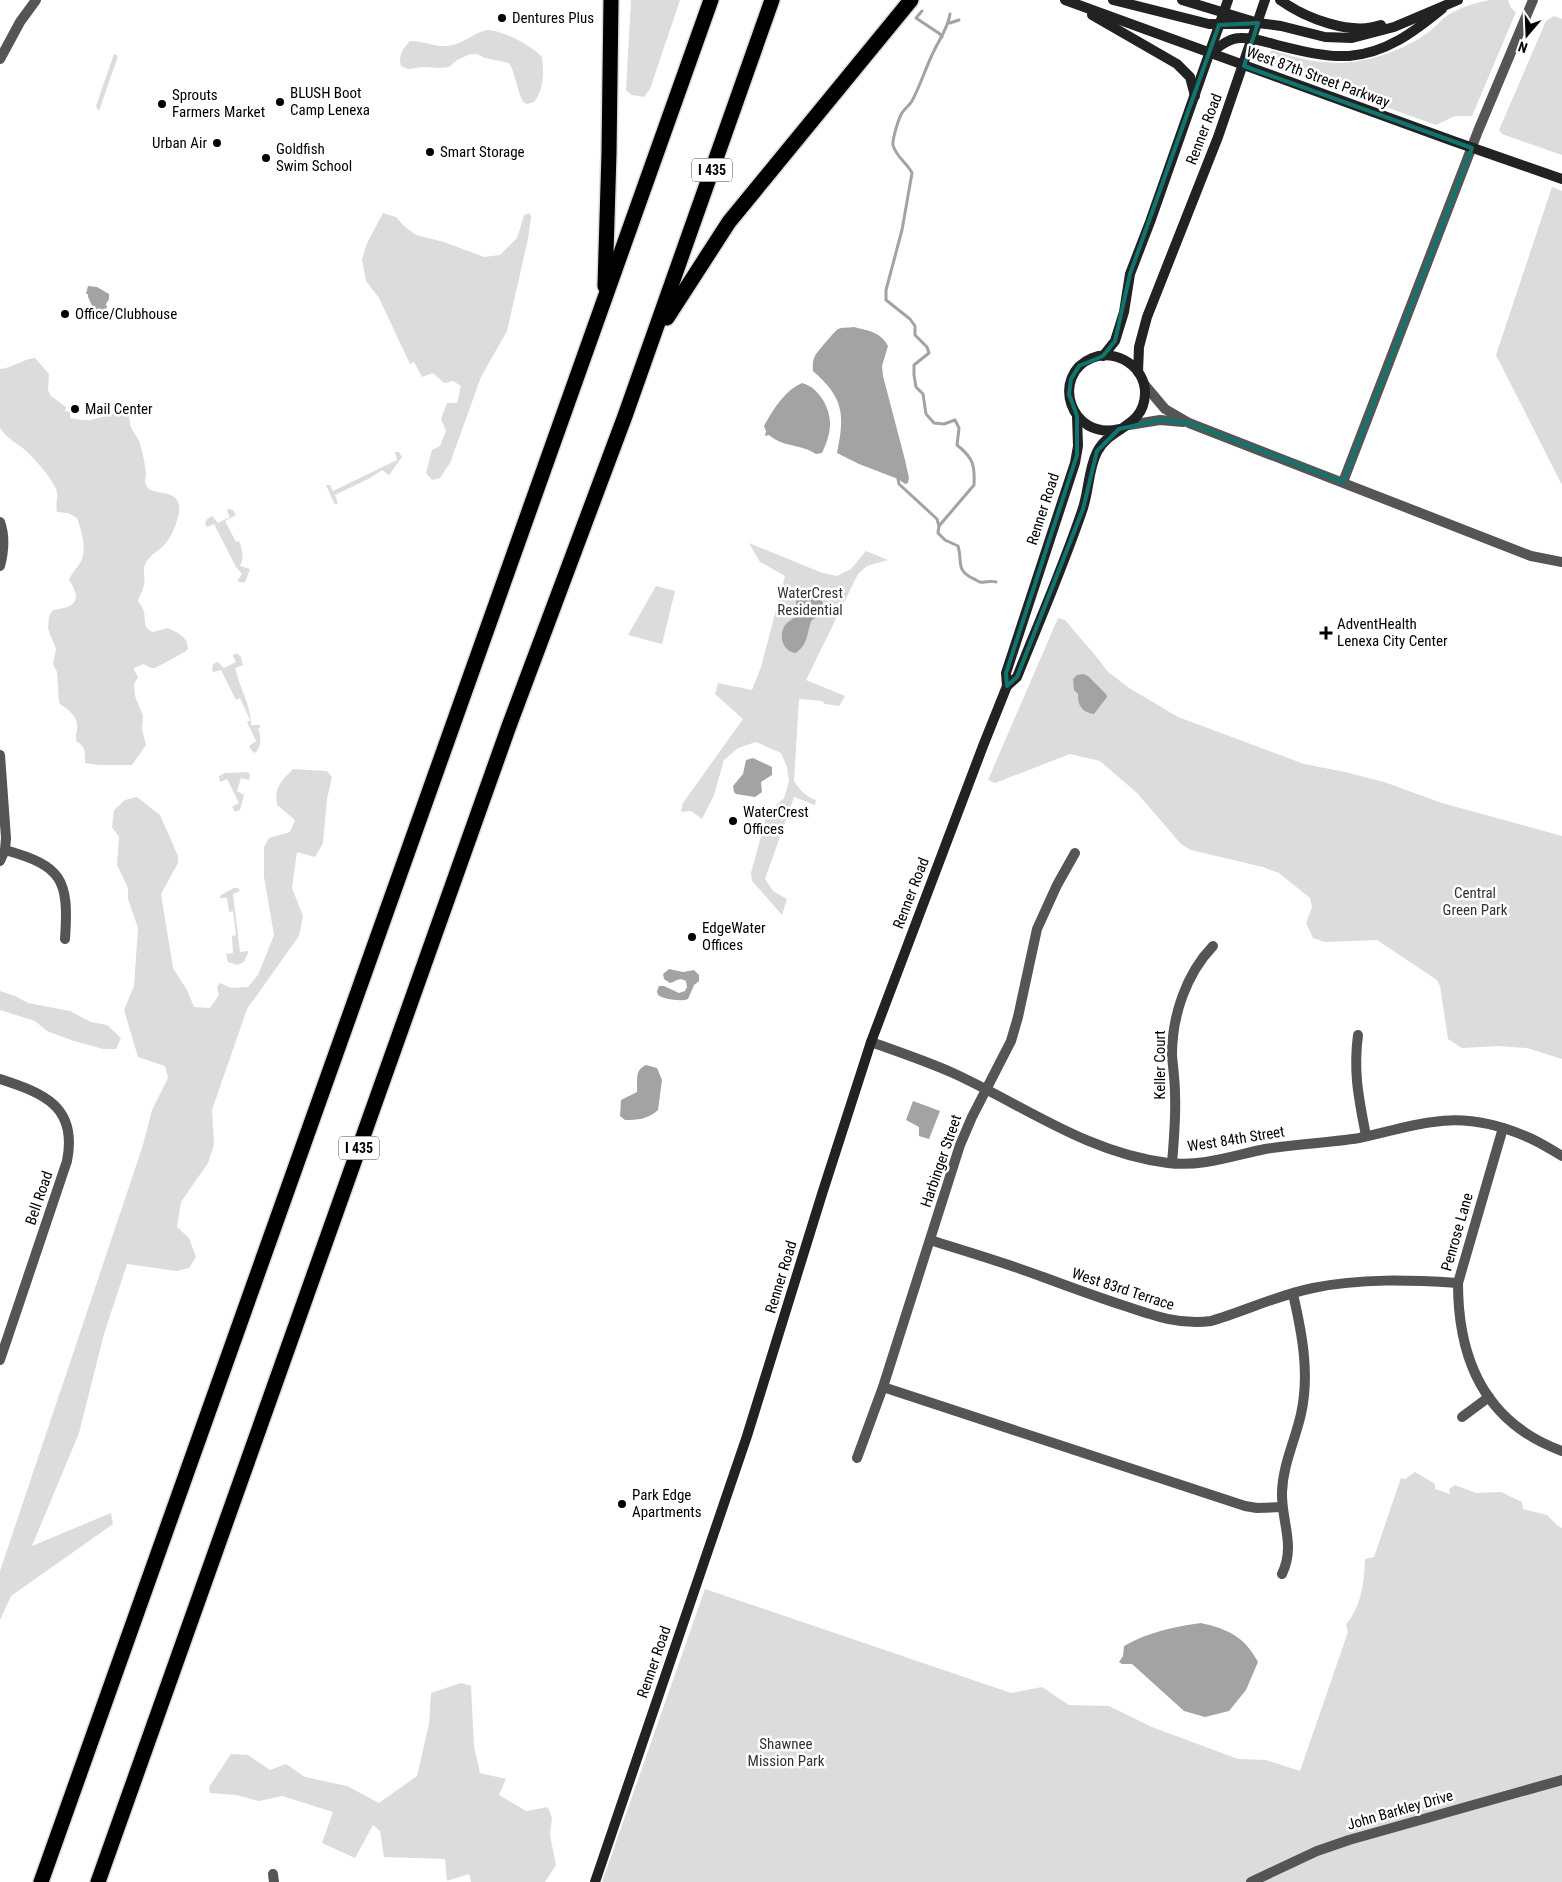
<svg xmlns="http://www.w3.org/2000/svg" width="1562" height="1882" viewBox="0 0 1562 1882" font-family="'Roboto Condensed',sans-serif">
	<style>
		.green { fill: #dcdcdc }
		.water { fill: #a3a3a3 }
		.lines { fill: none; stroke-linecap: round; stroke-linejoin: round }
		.stream { stroke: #a3a3a3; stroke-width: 3 }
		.motorway-casing { stroke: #dbdbdb; stroke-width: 18 }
		.minor { stroke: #555; stroke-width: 10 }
		.tertiary { stroke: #555; stroke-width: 10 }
		.secondary { stroke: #222; stroke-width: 10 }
		.motorway { stroke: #000; stroke-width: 15 }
		.marked { fill: none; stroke: #0f766e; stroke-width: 4; stroke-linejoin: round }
		.poi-dot { fill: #000; stroke: #fff; stroke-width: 2 }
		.labels { text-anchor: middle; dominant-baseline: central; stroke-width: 5; stroke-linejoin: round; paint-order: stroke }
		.shield { fill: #fff; stroke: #4c4c4c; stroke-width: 1 }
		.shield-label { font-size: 14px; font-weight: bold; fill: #000 }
		.poi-label { font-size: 15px; fill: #000; stroke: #fff; text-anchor: start }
		.street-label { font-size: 15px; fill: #000; stroke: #fff }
		.park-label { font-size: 15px; fill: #333; stroke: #fff }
	</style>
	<rect width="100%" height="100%" fill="#fff"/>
	<!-- green -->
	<g class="green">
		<path d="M 631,0 L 680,0 L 650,89 L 644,97 L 632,95 L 626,90 Z"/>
		<path d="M 1490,0 L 1508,0 L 1511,8 L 1516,12 L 1472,116 L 1455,116 L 1436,125 L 1294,74 L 1278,67 L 1268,60 L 1271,50 C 1289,55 1306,61 1324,62 C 1358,66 1395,54 1423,36 C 1431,31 1437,24 1444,18 C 1457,8 1474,3 1490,0 Z"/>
		<path d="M 1554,16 L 1562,19 L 1562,155 L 1502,134 L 1499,130 L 1546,21 Z"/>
		<path d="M 486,30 C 501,29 532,46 542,57 C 544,72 544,90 534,102 L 527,104 L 523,102 C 517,91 515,72 509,63 L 485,58 L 477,54 L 470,54 L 457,60 L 449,67 L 440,68 L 424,67 L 408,69 L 401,66 C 398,55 403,49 410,41 C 423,41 435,47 446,46 C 460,46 472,34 486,30 Z"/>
		<path d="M 114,54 L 118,56 L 99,111 L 96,106 Z"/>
		<path d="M 1552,187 L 1562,191 L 1562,485 L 1496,355 Z"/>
		<path d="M 383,213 L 396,217 L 404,226 L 416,235 L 444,242 L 484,257 L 500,255 L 517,238 L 524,215 L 530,213 L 531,218 L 528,239 L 507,331 L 481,377 L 450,463 L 440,478 L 432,480 L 426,473 L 432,450 L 440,446 L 446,431 L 441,419 L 447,403 L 457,403 L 461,386 L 453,381 L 444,383 L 433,373 L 422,377 L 414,362 L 410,364 L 379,298 L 366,281 L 362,259 L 367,243 Z"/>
		<path d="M 35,358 L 49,374 L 48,390 L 51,396 L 66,407 L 65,411 L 70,412 L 70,418 C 77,419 83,421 90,420 C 102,419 116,409 127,413 C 131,418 129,422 131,427 C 133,433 139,438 140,444 C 143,453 145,465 146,474 C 146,477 145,479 145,482 C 148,499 175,486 179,505 C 181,515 172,537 165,544 C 160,550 151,554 146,562 C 141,571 147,579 143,588 C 142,593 139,596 138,601 C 139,604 142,606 143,609 C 147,619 141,627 153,632 L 168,628 C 178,633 188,637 188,649 C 185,653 162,664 155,668 L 151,668 L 143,664 L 134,668 L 134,670 L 138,677 L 134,684 L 135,696 L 143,716 L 142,729 L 146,745 L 132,765 L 99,765 L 85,763 C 85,754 86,746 77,742 C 75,737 76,735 77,730 C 79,716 68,710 59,703 L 57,672 L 53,664 L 56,649 L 48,629 L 49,616 L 53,610 C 75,607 83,601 69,580 C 72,573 76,569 80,563 C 88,550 81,530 77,518 L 68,513 L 57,512 C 55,504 59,496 56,489 C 52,478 33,457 24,449 C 15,442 7,438 0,428 L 0,369 C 13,368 22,359 35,358 Z"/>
		<path d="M 395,452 L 399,452 L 402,457 L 389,475 L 382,470 L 370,478 L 335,495 L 338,503 L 336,504 L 334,503 L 326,485 L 330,485 L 333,491 L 397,460 Z"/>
		<path d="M 228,509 L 233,510 L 236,515 L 225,521 L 236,542 L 239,541 C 243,551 244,559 240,566 L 250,569 L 246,580 L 244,583 L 237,581 L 242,574 L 236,567 L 214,524 L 207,527 L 205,524 L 207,519 L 212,516 L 218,523 L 230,517 L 227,511 Z"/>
		<path d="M 749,543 L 820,572 L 837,576 L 851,569 L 866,551 L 888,560 L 867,566 L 858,574 L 806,680 L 845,696 L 839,706 L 825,704 L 822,701 L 799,699 L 794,781 C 800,790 806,797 816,800 L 815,805 L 794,797 L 765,879 L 773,891 L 787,899 L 782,915 L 752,881 L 751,873 L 767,814 L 784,798 L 789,781 L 787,767 L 781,753 L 756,742 L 738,748 L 724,760 L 714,795 L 702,819 L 691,811 L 681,812 L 683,803 L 743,719 L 715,694 L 718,683 L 752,690 L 761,667 L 785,576 L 760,562 Z"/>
		<path d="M 656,586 L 675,591 L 662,644 L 628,635 Z"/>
		<path d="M 1058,618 L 1065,620 L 1100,661 L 1107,671 L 1129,688 L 1178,717 L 1304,764 L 1345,772 L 1384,782 L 1442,803 L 1562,836 L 1562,1059 L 1527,1048 L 1498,1046 L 1462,1048 L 1448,1039 L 1440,986 L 1437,980 L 1377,940 L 1325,942 L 1313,938 L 1306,923 L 1312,907 L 1310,898 L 1279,873 L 1263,867 L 1191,850 L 1181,844 L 1137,793 L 1100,761 L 1070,754 L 995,783 L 988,780 Z"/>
		<path d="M 234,654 L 238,654 L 241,657 L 243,665 L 235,668 C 239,686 251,706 251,725 L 260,725 L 260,728 L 258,729 C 261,734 262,748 255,753 L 252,751 L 249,746 L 256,741 L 247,722 L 250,720 L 240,698 L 236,700 L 221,670 L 214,672 L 212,671 L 213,664 L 218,662 L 224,668 L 236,662 L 233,656 Z"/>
		<path d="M 293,769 L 327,771 L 332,777 L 327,799 L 323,843 L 315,857 L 297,852 L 292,888 L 303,916 L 299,936 L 247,1009 L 212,1110 L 214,1145 L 208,1163 L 181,1202 L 177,1227 L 189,1238 L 196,1257 L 189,1268 L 177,1271 L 127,1264 L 104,1334 L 79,1433 L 32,1546 L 111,1513 L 113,1524 L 11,1596 L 0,1620 L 0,1571 L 143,1145 L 152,1110 L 168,1078 L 165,1066 L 138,1057 L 124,1010 L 134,986 L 138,928 L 128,899 L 128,888 L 117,865 L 119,837 L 112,827 L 114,810 L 125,800 L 137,797 L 160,815 L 178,856 L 178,863 L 161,894 L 173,968 L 187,990 L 194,1007 L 210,1008 L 219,995 L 217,987 L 220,983 L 231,988 L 248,987 L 258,975 L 274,935 L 264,877 L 264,847 L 269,838 L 290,832 L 295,820 L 277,805 C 274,788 281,781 293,769 Z"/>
		<path d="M 248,772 L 250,775 L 249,780 L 241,778 L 237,791 L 244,795 L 240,810 L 235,812 L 232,807 L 239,803 L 227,779 L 220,782 L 219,776 L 225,773 Z"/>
		<path d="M 234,888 L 238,888 L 240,891 L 233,894 L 240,952 L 248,951 L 248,953 L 244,962 L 237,965 L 228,962 L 226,954 L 233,953 L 232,936 L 236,935 L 233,911 L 229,912 L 227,898 L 219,898 L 221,895 Z"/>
		<path d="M 0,991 L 15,996 L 28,1003 L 70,1011 L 91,1022 L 107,1025 L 121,1038 L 116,1049 L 103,1049 L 74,1041 L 47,1031 L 35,1021 L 0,1010 Z"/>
		<path d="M 1415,1472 L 1435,1484 L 1435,1489 L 1450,1494 L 1449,1489 L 1455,1485 L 1476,1493 L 1501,1492 L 1522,1502 L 1523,1509 L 1547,1515 L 1558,1526 L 1562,1528 L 1562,1882 L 602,1882 L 705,1589 L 1011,1693 L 1042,1687 L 1069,1705 L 1109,1706 L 1152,1727 L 1238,1759 L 1266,1760 L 1300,1771 L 1348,1632 L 1346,1625 C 1362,1604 1364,1584 1365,1559 L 1374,1557 L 1401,1478 L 1405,1479 Z"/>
		<path d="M 461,1683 L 471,1686 L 474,1746 L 480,1773 L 506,1779 L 499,1795 L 526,1811 L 548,1807 L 552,1818 L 550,1835 L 556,1865 L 545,1882 L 471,1882 L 469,1874 L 447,1881 L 445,1859 L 384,1857 L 380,1831 L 373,1825 L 355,1858 L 322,1843 L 333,1812 L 282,1796 L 259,1801 L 236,1795 L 210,1793 L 209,1787 L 231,1754 L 248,1755 L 270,1770 L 286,1764 L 305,1777 L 347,1786 L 379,1803 L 417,1776 L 429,1724 L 431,1693 Z"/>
	</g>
	<!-- water -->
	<g class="water">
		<path d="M 88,286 L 97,287 L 109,294 L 109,299 L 106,304 L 107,308 L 103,316 L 95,314 L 96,311 L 94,310 L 88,297 L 88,294 L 86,294 Z"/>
		<path d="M 854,327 C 869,331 881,332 888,346 L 882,366 L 883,376 L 905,460 L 909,478 L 908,483 L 905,484 L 898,479 L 859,464 L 837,453 C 845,415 844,398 813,371 C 813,366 812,361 815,356 C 816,353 836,330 838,329 C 842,327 849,328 854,327 Z"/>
		<path d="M 802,383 C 812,386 817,391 823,400 C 834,419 831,434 822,453 L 816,454 C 801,444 782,447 769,435 L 765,436 L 766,431 L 764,426 C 773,410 784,391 802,383 Z"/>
		<path d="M 810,593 C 821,594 827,604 820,613 C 818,617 814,618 811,621 C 807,634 808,644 796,653 C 782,652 777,633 787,623 C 790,620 794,618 797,616 C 797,601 791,598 810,593 Z"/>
		<path d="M 1083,674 L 1088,676 L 1106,694 L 1107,697 L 1094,714 C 1083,713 1077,705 1078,694 L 1074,690 L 1073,679 L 1077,675 Z"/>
		<path d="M 753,758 L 770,766 L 772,767 L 772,775 L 761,782 L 762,792 L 755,797 L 736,794 L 734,792 L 733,786 L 743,774 L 746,760 Z"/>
		<path d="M 669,969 L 683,972 L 694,970 L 699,975 L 699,981 L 694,985 L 688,999 C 681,1002 663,999 658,995 L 657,991 L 659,986 L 664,986 L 679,993 L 685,991 L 687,987 L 686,981 C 679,977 677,981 670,983 L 664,979 L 663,974 Z"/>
		<path d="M 646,1065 L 657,1068 L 662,1080 L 658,1110 C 649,1119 637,1120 625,1120 L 620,1116 L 621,1100 L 637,1092 C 638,1081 634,1070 646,1065 Z"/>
		<path d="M 913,1101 L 940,1111 L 929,1139 L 919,1136 L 919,1127 L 906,1120 Z"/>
		<path d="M 1201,1623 C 1228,1629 1245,1637 1258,1662 L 1246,1690 L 1229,1711 L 1205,1717 L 1184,1711 L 1132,1664 L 1122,1664 L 1119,1662 L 1123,1656 L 1124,1646 C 1148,1632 1174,1627 1201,1623 Z"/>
	</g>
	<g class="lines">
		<!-- stream -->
		<g class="stream">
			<path d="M 922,11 L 916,18 L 940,34 L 942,37"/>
			<path d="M 950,23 L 959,20"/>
			<path d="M 898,479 L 899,484 L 937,519 L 939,526 L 938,533 L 945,540 L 958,546 C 963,561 955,569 972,578 C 975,579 977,581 980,582 C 986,583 990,580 996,582"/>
			<path d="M 939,526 L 974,485 C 975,464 973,458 957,445 L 959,428 L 955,420 L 944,424 L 934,423 L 926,414 L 923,394 L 916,387 L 914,375 L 914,365 L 929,353 L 927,347 L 915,335 L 915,326 L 910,319 L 886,300 L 886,290 L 902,230 L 912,173 C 907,163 896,157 893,145 C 892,140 899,117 902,113 C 905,108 909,106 912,101 C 920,86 925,70 932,55 C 938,41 948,29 950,14"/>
		</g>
		<!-- motorway casing -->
		<g class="motorway-casing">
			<g id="motorway">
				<path d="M 605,286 L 609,153 L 611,0"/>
				<path d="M 667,318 L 729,222 L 911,0"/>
				<path d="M 41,1882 L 711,0"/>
				<path d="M 98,1882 L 509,726 L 625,416 L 772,0"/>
			</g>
		</g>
		<!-- minor -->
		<g class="minor">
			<path d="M 1144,384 L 1165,409 L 1189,423 L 1531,556 L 1562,562"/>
			<path d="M 1129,425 L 1160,420 L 1183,422"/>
			<path d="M 1343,482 L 1478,131 L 1533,0"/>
			<path d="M 0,522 C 5,536 4,551 0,566"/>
			<path d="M 0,755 L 6,838 L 5,850 L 0,861"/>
			<path d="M 5,850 C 63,866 69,880 65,939"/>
			<path d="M 1358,1035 C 1353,1073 1359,1099 1366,1136"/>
			<path d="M 871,1042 C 899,1052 926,1061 953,1073 C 1025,1106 1087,1153 1168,1163 C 1202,1167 1232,1156 1265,1149 C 1296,1144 1328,1143 1359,1138 C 1384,1133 1408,1125 1433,1122 C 1464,1117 1497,1124 1525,1136 C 1538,1141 1550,1149 1562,1156"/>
			<path d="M 0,1079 C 43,1093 78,1106 67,1161 L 0,1360"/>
			<path d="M 1503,1128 L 1458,1283 C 1458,1360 1485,1423 1562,1451"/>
			<path d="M 1172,1163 C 1174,1140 1176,1117 1175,1094 C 1175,1081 1173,1068 1172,1055 C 1172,1016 1186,974 1213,946"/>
			<path d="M 930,1240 C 968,1252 1006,1263 1043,1277 C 1070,1287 1097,1297 1125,1306 C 1154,1316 1180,1325 1211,1321 C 1245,1311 1278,1295 1313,1288 C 1361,1278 1410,1280 1458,1283"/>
			<path d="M 883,1387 L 1245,1506 L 1257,1508 L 1282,1507"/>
			<path d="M 1462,1417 L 1489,1397"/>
			<path d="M 857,1458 L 883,1387 L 960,1145 L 972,1117 L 1011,1041 L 1018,1017 L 1037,929 L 1057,885 L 1075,853"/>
			<path d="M 1282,1574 C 1296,1545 1281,1521 1282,1492 C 1283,1464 1295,1441 1301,1414 C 1310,1374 1302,1333 1293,1294"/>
			<path d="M 273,1874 L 274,1882"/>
			<path d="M 1251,1882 L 1317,1851 L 1349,1840 L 1562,1780"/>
		</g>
		<!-- tertiary -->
		<path class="tertiary" d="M 0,59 L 20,22 L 36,0"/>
		<!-- secondary -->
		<g class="secondary">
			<path d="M 1065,0 L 1453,141 L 1562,179"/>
			<path d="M 1113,0 L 1209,24 L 1249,24"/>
			<path d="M 1182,0 L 1258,23 L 1281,26 L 1325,37 L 1352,38 L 1394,27 L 1458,0"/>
			<path d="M 1280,0 C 1305,18 1351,36 1381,25"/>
			<path d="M 1092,15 L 1177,64 L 1190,77 L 1195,96"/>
			<path d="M 1210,53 C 1219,47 1229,38 1240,38 C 1252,37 1266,42 1277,45 C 1301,51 1324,57 1349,56 C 1386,53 1414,32 1442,9"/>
			<path d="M 1103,356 L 1115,341 L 1124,312 L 1130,274 L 1150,222 L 1228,0"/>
			<path d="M 1138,372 L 1139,347 L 1147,317 L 1218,137 L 1265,0"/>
			<path d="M 1007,686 L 1006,673 L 1075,463 L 1078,446 L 1077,416"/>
			<path d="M 595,1882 L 747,1436 L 822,1194 L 871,1042 L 983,746 L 1007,686 L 1017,677 C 1039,622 1063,567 1082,511 C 1089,492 1088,470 1097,452 C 1109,427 1144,428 1145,394 C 1146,367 1116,348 1092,358 C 1050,375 1070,441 1119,429"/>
		</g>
		<!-- motorway -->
		<use href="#motorway" class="motorway"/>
	</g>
	<!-- marked area -->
	<path class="marked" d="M 1258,23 L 1244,66 L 1472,148 L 1343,482 L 1189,423 L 1160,420 L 1119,429 L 1097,451 L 1083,509 L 1017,677 L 1007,686 L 1006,673 L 1077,455 L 1077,416 L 1069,394 L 1071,379 L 1079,366 L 1103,356 L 1115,341 L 1130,274 L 1219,25 Z"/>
	<!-- markers -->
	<g class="poi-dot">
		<circle cx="502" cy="18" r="5"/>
		<circle cx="280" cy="102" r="5"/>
		<circle cx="162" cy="104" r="5"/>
		<circle cx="217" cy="143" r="5"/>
		<circle cx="430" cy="152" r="5"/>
		<circle cx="266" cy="158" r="5"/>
		<circle cx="65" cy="314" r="5"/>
		<circle cx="75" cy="409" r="5"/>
		<path d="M1323.5 625.5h5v5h5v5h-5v5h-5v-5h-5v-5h5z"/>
		<circle cx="733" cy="821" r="5"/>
		<circle cx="692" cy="937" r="5"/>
		<circle cx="622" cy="1504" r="5"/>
	</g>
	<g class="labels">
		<!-- shield labels -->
		<g class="shield">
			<rect x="692" y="158.5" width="40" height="23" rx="4"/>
			<rect x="339" y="1136.5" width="40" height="23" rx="4"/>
		</g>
		<g class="shield-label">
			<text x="712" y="170">I 435</text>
			<text x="359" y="1148">I 435</text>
		</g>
		<!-- poi labels -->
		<g class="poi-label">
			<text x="512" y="18">Dentures Plus</text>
			<text x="290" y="93">BLUSH Boot<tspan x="290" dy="17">Camp Lenexa</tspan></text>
			<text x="172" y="95">Sprouts<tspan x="172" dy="17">Farmers Market</tspan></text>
			<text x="207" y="143" text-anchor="end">Urban Air</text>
			<text x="276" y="149">Goldfish<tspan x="276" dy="17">Swim School</tspan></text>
			<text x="440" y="152">Smart Storage</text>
			<text x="75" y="314">Office/Clubhouse</text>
			<text x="85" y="409">Mail Center</text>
			<text x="1337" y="624">AdventHealth<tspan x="1337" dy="17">Lenexa City Center</tspan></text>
			<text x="743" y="812">WaterCrest<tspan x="743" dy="17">Offices</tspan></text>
			<text x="702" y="928">EdgeWater<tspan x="702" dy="17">Offices</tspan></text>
			<text x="632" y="1495">Park Edge<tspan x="632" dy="17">Apartments</tspan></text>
		</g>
		<!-- street labels -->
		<g class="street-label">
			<text transform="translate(1318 77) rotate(20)">West 87th Street Parkway</text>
			<text transform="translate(1204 129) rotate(-69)">Renner Road</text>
			<text transform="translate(1043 509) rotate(-72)">Renner Road</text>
			<text transform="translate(911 893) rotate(-69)">Renner Road</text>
			<text transform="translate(1160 1065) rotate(-90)">Keller Court</text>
			<text transform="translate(1236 1139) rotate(-9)">West 84th Street</text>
			<text transform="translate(941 1161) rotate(-71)">Harbinger Street</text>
			<text transform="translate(39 1198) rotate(-71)">Bell Road</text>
			<text transform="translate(1457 1232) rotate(-74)">Penrose Lane</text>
			<text transform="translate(781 1277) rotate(-73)">Renner Road</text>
			<text transform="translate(1123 1289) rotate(18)">West 83rd Terrace</text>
			<text transform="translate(654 1662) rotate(-71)">Renner Road</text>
			<text transform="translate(1400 1810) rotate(-16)">John Barkley Drive</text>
		</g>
		<!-- park labels -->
		<g class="park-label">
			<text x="810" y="593">WaterCrest<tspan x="810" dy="17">Residential</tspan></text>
			<text x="1475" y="893">Central<tspan x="1475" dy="17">Green Park</tspan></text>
			<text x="786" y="1744">Shawnee<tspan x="786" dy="17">Mission Park</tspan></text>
		</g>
	</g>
	<!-- north arrow -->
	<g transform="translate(1527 35) rotate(199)" stroke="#ffffff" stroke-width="4" paint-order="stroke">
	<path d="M0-4L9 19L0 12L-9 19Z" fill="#000000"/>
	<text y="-8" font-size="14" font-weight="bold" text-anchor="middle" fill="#000000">N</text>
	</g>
</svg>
